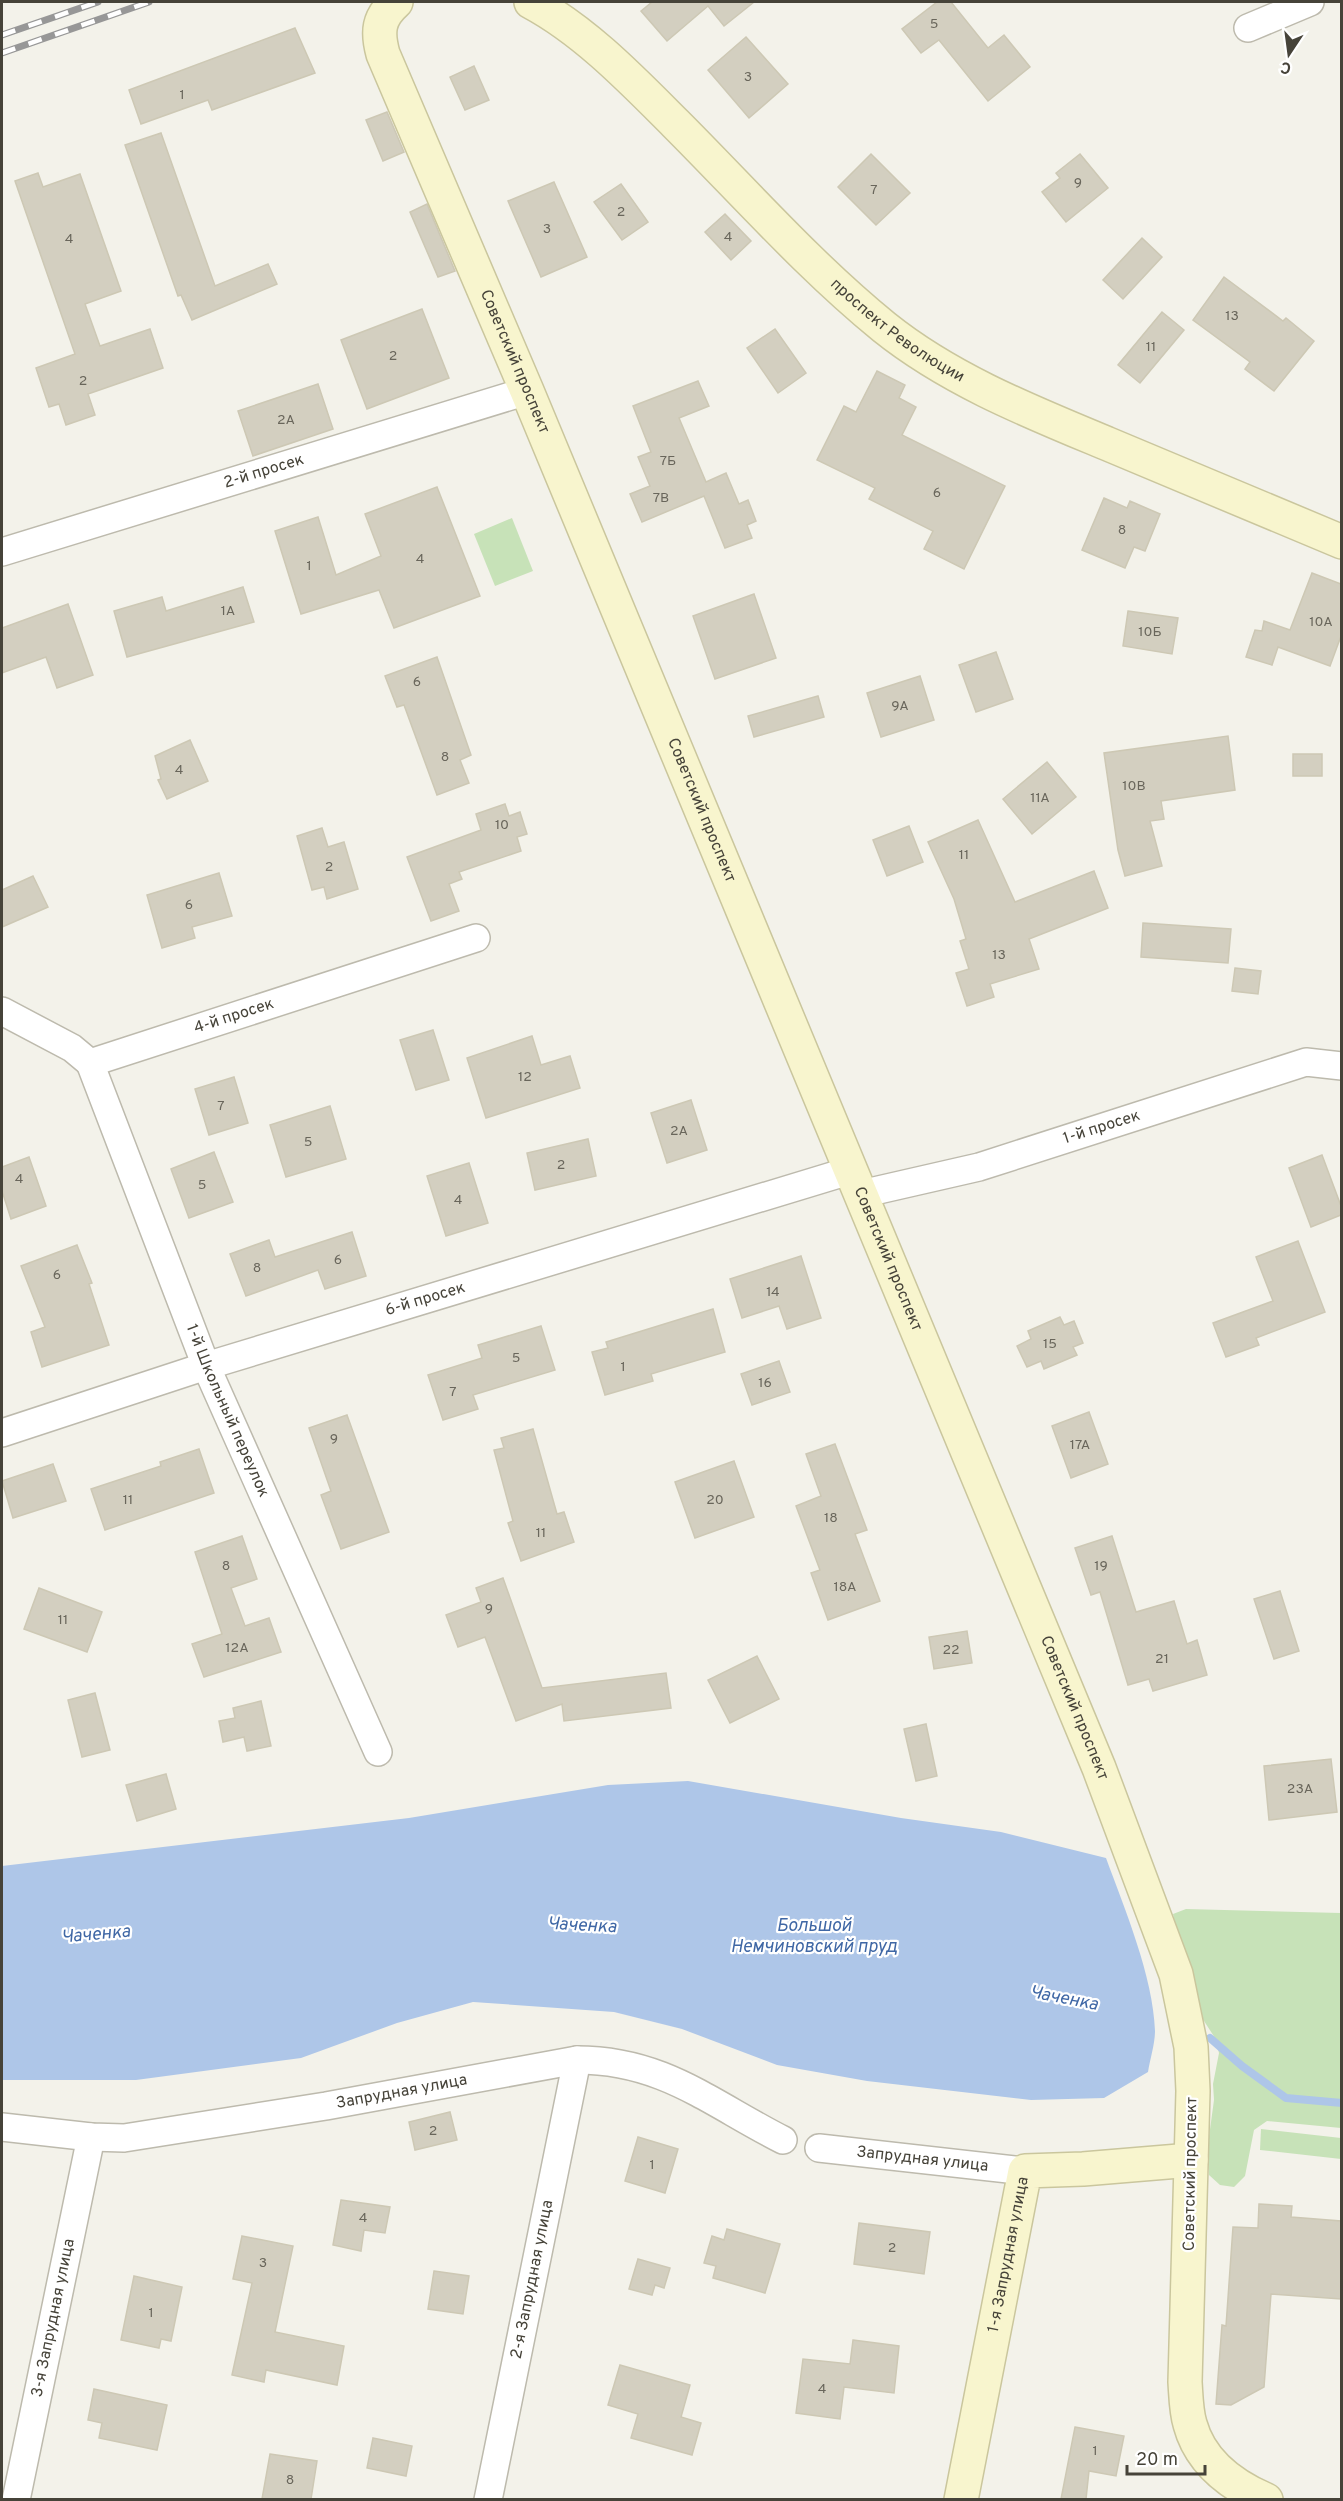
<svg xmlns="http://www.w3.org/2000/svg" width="1343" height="2501" viewBox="0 0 1343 2501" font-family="Overpass,sans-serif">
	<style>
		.green { fill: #c7e2b8 }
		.water { fill: #aec6e8 }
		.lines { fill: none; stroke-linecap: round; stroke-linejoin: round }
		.stream { stroke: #aec6e8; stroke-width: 8 }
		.building { fill: #d3cfc0; stroke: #cdc8b4; stroke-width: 1.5 }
		.street-casing { stroke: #bdbaad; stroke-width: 30 }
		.secondary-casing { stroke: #cac69d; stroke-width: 36 }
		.street { stroke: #fff; stroke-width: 27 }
		.secondary { stroke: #f8f5ce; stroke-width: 33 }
		.rail-casing { stroke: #979797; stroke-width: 7 }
		.rail { stroke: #fff; stroke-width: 4.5; stroke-dasharray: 14; stroke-linecap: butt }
		.labels { text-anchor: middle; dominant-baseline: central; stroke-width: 4.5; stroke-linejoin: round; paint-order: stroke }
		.number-label { font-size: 14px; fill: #69665b }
		.street-label { font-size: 16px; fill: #464339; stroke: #fff }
		.water-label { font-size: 18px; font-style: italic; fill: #3f67a5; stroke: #fff }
	</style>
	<rect width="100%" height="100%" fill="#f3f2ea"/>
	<!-- green -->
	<g class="green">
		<path d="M 512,518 L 533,571 L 495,586 L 474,534 Z"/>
		<path d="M 1186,1909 L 1341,1913 L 1341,2128 L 1267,2121 L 1254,2130 L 1245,2176 L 1234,2187 L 1220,2185 L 1209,2175 L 1208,2144 L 1214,2100 L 1213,2084 L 1219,2053 L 1215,2038 L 1195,2007 L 1173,1914 Z"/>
		<path d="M 1261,2129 L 1341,2138 L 1341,2159 L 1260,2150 Z"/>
	</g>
	<!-- water -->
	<path class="water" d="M 688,1781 L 901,1818 L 1001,1832 L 1106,1858 C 1125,1910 1153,1976 1155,2031 C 1155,2044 1150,2059 1148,2072 L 1104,2098 L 1031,2100 L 867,2081 L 777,2065 L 682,2029 L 614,2012 L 473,2002 L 397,2023 L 301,2058 L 136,2080 L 2,2080 L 2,1866 L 409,1818 L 608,1785 Z"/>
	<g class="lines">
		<!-- stream -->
		<path class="stream" d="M 1210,2038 L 1242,2066 L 1286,2098 L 1342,2103"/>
	</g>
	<!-- building -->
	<g class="building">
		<path d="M 652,2 L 754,2 L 724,26 L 708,6 L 667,41 L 641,11 Z"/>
		<path d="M 937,2 L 951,2 L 988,48 L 1004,35 L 1030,67 L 988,101 L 939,40 L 921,53 L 902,29 Z"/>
		<path d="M 295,28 L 315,73 L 212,110 L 208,100 L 141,124 L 129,90 Z"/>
		<path d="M 746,37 L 788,84 L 749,118 L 708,70 Z"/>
		<path d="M 474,66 L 489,100 L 465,110 L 450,77 Z"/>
		<path d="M 387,112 L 404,152 L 383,161 L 366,120 Z"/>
		<path d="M 161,133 L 215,286 L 268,264 L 277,284 L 192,320 L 181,295 L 178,296 L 125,145 Z"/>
		<path d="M 871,154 L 910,193 L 876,225 L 838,187 Z"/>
		<path d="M 1080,154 L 1108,188 L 1066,222 L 1042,192 L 1060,178 L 1056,173 Z"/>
		<path d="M 38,173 L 43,187 L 80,174 L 121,291 L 85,304 L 100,346 L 150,329 L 163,368 L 88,394 L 95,415 L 66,425 L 59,404 L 49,407 L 36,368 L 75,354 L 15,181 Z"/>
		<path d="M 554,182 L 587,257 L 541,277 L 508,201 Z"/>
		<path d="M 621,184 L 648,222 L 622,240 L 594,202 Z"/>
		<path d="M 427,204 L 455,271 L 438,277 L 410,212 Z"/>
		<path d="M 725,214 L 751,241 L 731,260 L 705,232 Z"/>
		<path d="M 1142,238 L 1162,257 L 1123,299 L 1103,280 Z"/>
		<path d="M 1224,277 L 1283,321 L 1286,318 L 1314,341 L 1274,391 L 1245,369 L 1250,362 L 1193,320 Z"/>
		<path d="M 422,309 L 449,378 L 367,409 L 341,340 Z"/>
		<path d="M 1162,312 L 1184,330 L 1140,383 L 1118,365 Z"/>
		<path d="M 775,329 L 806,373 L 778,393 L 747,348 Z"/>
		<path d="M 877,371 L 905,385 L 899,398 L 916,407 L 902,435 L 1005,486 L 964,569 L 924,549 L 933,531 L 869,499 L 875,488 L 817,460 L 844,406 L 856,412 Z"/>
		<path d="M 698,381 L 709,406 L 679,418 L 706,482 L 726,473 L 739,504 L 748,500 L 756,521 L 747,525 L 752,538 L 725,548 L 704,496 L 642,522 L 630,494 L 650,486 L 638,457 L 651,452 L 633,406 Z"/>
		<path d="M 318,384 L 333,429 L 253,456 L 238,411 Z"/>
		<path d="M 437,487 L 480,596 L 394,628 L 379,590 L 301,614 L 275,531 L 318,517 L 336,575 L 381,556 L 365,514 Z"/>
		<path d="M 1104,498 L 1127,508 L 1130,501 L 1160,514 L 1145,551 L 1134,547 L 1125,568 L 1082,550 Z"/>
		<path d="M 1312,573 L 1341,584 L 1341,636 L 1330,666 L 1278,647 L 1272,665 L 1246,657 L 1255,630 L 1262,631 L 1264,621 L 1290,630 Z"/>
		<path d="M 243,587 L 254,622 L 127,657 L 114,611 L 162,597 L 166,611 Z"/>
		<path d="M 754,594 L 776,658 L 715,679 L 693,616 Z"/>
		<path d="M 68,604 L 93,675 L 57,688 L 46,657 L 2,673 L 2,628 Z"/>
		<path d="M 1128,611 L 1178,618 L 1172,654 L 1123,646 Z"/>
		<path d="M 996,652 L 1013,699 L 976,712 L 959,665 Z"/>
		<path d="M 437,657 L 471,755 L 460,760 L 469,783 L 437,795 L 404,705 L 397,707 L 385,676 Z"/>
		<path d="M 920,676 L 934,720 L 881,737 L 867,693 Z"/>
		<path d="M 818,696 L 824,717 L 754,737 L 748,716 Z"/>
		<path d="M 1228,736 L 1235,790 L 1161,801 L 1164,819 L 1150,821 L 1162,866 L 1125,876 L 1118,850 L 1104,753 Z"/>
		<path d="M 190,740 L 208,781 L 167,799 L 158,780 L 161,779 L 155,756 Z"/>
		<rect x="1293" y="754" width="29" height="22"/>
		<path d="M 1047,762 L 1076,797 L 1032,834 L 1003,799 Z"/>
		<path d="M 505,804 L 509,816 L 520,812 L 527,834 L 517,837 L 521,851 L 459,872 L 462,879 L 449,884 L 459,911 L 431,921 L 407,857 L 481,830 L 476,814 Z"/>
		<path d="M 978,820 L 1015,902 L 1094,871 L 1108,908 L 1029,939 L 1039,969 L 990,984 L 994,997 L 967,1006 L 956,973 L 969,969 L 960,941 L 966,939 L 954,899 L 928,842 Z"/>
		<path d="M 909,826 L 923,862 L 887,876 L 873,840 Z"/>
		<path d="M 322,828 L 328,847 L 344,842 L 358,889 L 327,899 L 324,887 L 312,890 L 297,836 Z"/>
		<path d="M 219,873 L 232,916 L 192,927 L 195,938 L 162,948 L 147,895 Z"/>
		<path d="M 33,876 L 48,907 L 2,927 L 2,890 Z"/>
		<path d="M 1143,923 L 1231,929 L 1228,963 L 1141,957 Z"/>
		<path d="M 1235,968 L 1261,971 L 1258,994 L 1232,991 Z"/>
		<path d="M 433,1030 L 449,1080 L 416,1090 L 400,1040 Z"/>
		<path d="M 532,1036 L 541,1065 L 570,1056 L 580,1088 L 486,1118 L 467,1058 Z"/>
		<path d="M 234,1077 L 248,1123 L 209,1135 L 195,1089 Z"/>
		<path d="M 691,1100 L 707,1150 L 667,1163 L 651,1113 Z"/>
		<path d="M 330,1106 L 346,1159 L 286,1177 L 270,1125 Z"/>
		<path d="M 588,1139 L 596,1176 L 535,1190 L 527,1153 Z"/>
		<path d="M 214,1152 L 233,1202 L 189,1218 L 171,1169 Z"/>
		<path d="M 1322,1155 L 1341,1206 L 1341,1215 L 1311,1227 L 1289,1168 Z"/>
		<path d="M 29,1157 L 46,1206 L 11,1219 L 2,1191 L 2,1167 Z"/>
		<path d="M 469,1163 L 488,1223 L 446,1236 L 427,1176 Z"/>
		<path d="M 352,1232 L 366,1276 L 325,1289 L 318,1270 L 246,1296 L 230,1254 L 269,1240 L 275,1257 Z"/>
		<path d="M 1298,1241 L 1325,1312 L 1256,1338 L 1259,1345 L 1226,1357 L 1213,1323 L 1273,1301 L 1256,1257 Z"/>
		<path d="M 77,1245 L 92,1283 L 89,1284 L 109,1345 L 42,1367 L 31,1332 L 45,1327 L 21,1266 Z"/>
		<path d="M 801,1256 L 821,1318 L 787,1329 L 779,1306 L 742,1318 L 730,1279 Z"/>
		<path d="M 713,1309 L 725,1352 L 651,1374 L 653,1381 L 605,1395 L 592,1352 L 608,1348 L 606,1342 Z"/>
		<path d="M 1060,1317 L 1064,1325 L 1074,1321 L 1083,1343 L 1073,1347 L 1077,1355 L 1044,1369 L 1041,1361 L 1027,1367 L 1017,1346 L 1031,1339 L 1028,1331 Z"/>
		<path d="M 541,1326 L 555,1370 L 473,1395 L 478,1409 L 443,1420 L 428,1375 L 482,1358 L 478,1345 Z"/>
		<path d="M 779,1361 L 790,1392 L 752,1405 L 741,1374 Z"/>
		<path d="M 1089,1412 L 1108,1464 L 1071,1478 L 1052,1426 Z"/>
		<path d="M 347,1415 L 389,1532 L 341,1549 L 321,1495 L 331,1491 L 309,1428 Z"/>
		<path d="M 533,1429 L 557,1514 L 564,1512 L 574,1542 L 521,1561 L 508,1523 L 513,1521 L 494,1450 L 504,1448 L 501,1438 Z"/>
		<path d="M 835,1444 L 867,1530 L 855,1534 L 880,1601 L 828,1620 L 811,1573 L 820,1570 L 796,1506 L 821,1496 L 806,1454 Z"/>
		<path d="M 199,1449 L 214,1493 L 105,1530 L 91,1489 L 161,1466 L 160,1462 Z"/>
		<path d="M 734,1461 L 754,1517 L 695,1538 L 675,1482 Z"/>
		<path d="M 53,1464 L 66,1501 L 13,1518 L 2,1481 Z"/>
		<path d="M 242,1536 L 257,1579 L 231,1588 L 245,1626 L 269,1618 L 281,1652 L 204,1677 L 192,1644 L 222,1634 L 195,1552 Z"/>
		<path d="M 1112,1536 L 1136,1612 L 1174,1601 L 1187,1644 L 1197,1640 L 1207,1675 L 1153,1691 L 1149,1679 L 1128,1685 L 1100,1592 L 1091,1595 L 1075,1548 Z"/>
		<path d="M 503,1578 L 542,1688 L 666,1673 L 671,1708 L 564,1721 L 562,1704 L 516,1721 L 485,1637 L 458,1647 L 446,1615 L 481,1602 L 476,1588 Z"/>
		<path d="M 39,1588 L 102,1612 L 87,1652 L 24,1629 Z"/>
		<path d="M 1280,1591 L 1299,1651 L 1274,1659 L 1254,1599 Z"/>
		<path d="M 967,1631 L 972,1663 L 934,1669 L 929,1637 Z"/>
		<path d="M 757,1656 L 779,1699 L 730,1723 L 708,1680 Z"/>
		<path d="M 95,1693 L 110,1750 L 82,1757 L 68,1700 Z"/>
		<path d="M 261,1701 L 271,1746 L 247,1751 L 244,1737 L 223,1742 L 219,1721 L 235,1718 L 233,1708 Z"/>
		<path d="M 926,1724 L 937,1776 L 916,1781 L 904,1729 Z"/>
		<path d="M 1331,1759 L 1337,1812 L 1269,1820 L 1264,1766 Z"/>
		<path d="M 166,1774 L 176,1809 L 137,1821 L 126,1785 Z"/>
		<path d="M 450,2112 L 457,2140 L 415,2150 L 409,2122 Z"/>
		<path d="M 638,2137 L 678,2149 L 665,2193 L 625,2181 Z"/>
		<path d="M 341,2200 L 390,2207 L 385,2233 L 364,2230 L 361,2251 L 333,2245 Z"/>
		<path d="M 1259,2204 L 1292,2206 L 1291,2217 L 1341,2221 L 1341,2299 L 1271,2294 L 1264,2387 L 1231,2405 L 1216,2404 L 1222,2325 L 1226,2326 L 1233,2227 L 1258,2228 Z"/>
		<path d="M 859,2223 L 930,2232 L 924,2274 L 854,2264 Z"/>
		<path d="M 727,2229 L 780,2244 L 765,2293 L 713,2278 L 716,2266 L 704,2263 L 712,2236 L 724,2240 Z"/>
		<path d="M 242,2236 L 293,2246 L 275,2332 L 344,2346 L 337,2385 L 266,2370 L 264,2382 L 232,2375 L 252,2283 L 233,2279 Z"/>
		<path d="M 638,2259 L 670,2268 L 664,2288 L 655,2285 L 652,2295 L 629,2289 Z"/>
		<path d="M 434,2271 L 469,2276 L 463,2314 L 428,2309 Z"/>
		<path d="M 134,2276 L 182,2287 L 171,2341 L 161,2339 L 159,2348 L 121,2340 Z"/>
		<path d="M 853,2340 L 899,2346 L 894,2393 L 844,2387 L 840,2419 L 796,2413 L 803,2359 L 850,2364 Z"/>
		<path d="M 620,2365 L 690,2385 L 681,2417 L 701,2423 L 692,2455 L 631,2438 L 638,2414 L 608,2405 Z"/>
		<path d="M 94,2389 L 167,2405 L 157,2450 L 99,2438 L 102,2423 L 88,2420 Z"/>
		<path d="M 1075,2427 L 1124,2436 L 1116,2476 L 1089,2471 L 1086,2499 L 1061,2499 Z"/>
		<path d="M 373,2438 L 412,2446 L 406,2476 L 367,2468 Z"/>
		<path d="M 270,2454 L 317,2461 L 311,2499 L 262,2499 Z"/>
	</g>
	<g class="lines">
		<!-- street casing -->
		<g class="street-casing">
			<g id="street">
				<path d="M 1248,28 L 1310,2"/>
				<path id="s1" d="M 2,552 L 527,391"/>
				<path id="s2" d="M 2,1011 L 72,1048 L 90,1063 L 476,938"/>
				<path id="s3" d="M 90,1063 L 206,1366 L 378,1752"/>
				<path id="s4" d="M 861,1194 L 979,1167 L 1306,1062 L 1342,1066"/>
				<path id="s5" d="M 2,1433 L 206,1366 L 852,1170"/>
				<path id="s6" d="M 2,2127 L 91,2137 L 124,2138 L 326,2106 L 577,2060 C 663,2060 710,2103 783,2140"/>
				<path id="s7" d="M 819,2148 L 1025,2171"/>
				<path id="s8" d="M 16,2500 L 91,2137"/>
				<path id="s9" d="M 488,2500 L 577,2060"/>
			</g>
		</g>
		<!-- secondary casing -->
		<g class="secondary-casing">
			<g id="secondary">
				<path id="s10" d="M 396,2 C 378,18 377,32 383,54 L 527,391 L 1099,1768 L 1176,1974 L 1191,2047 L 1193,2091 L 1185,2382 C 1186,2396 1186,2411 1190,2424 C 1200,2461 1231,2485 1266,2500"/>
				<path id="s11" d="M 531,2 C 585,31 631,79 675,123 C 743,191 809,266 884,327 C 950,380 1031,412 1108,444 C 1186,477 1264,510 1342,542"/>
				<path id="s12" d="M 961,2500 L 1025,2171 L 1083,2169 L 1191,2160"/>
			</g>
		</g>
		<!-- street -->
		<use href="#street" class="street"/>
		<!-- secondary -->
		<use href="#secondary" class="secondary"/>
		<!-- rail casing -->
		<g class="rail-casing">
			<g id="rail">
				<path d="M 2,35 L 98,2"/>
				<path d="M 2,53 L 149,2"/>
			</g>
		</g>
		<!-- rail -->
		<use href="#rail" class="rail"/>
	</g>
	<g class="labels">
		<!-- number labels -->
		<g class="number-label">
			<text x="934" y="24">5</text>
			<text x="748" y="77">3</text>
			<text x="182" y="95">1</text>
			<text x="1078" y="183">9</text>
			<text x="874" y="190">7</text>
			<text x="621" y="212">2</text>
			<text x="547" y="229">3</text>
			<text x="728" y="237">4</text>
			<text x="69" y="239">4</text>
			<text x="1232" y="316">13</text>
			<text x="1151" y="347">11</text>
			<text x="393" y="356">2</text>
			<text x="83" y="381">2</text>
			<text x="286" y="420">2А</text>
			<text x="668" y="461">7Б</text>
			<text x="937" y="493">6</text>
			<text x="661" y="498">7В</text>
			<text x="1122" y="530">8</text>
			<text x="420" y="559">4</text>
			<text x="309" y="566">1</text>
			<text x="228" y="611">1А</text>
			<text x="1321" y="622">10А</text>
			<text x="1150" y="632">10Б</text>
			<text x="417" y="682">6</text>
			<text x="900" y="706">9А</text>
			<text x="445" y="757">8</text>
			<text x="179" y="770">4</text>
			<text x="1134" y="786">10В</text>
			<text x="1040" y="798">11А</text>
			<text x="502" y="825">10</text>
			<text x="964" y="855">11</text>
			<text x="329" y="867">2</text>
			<text x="189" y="905">6</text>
			<text x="999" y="955">13</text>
			<text x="525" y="1077">12</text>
			<text x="221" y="1106">7</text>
			<text x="679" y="1131">2А</text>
			<text x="308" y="1142">5</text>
			<text x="561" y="1165">2</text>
			<text x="19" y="1179">4</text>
			<text x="202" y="1185">5</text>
			<text x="458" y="1200">4</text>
			<text x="338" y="1260">6</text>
			<text x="257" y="1268">8</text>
			<text x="57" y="1275">6</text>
			<text x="773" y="1292">14</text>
			<text x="1050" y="1344">15</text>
			<text x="516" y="1358">5</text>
			<text x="623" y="1367">1</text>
			<text x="765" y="1383">16</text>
			<text x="453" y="1392">7</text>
			<text x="334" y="1439">9</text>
			<text x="1080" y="1445">17А</text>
			<text x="128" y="1500">11</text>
			<text x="715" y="1500">20</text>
			<text x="831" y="1518">18</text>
			<text x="541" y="1533">11</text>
			<text x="226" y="1566">8</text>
			<text x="1101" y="1566">19</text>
			<text x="845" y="1587">18А</text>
			<text x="489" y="1609">9</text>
			<text x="63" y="1620">11</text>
			<text x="237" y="1648">12А</text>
			<text x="951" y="1650">22</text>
			<text x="1162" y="1659">21</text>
			<text x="1300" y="1789">23А</text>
			<text x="433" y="2131">2</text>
			<text x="652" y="2165">1</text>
			<text x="363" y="2218">4</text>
			<text x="892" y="2248">2</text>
			<text x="263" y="2263">3</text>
			<text x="151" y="2313">1</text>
			<text x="822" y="2389">4</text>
			<text x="1095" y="2451">1</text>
			<text x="290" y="2480">8</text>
		</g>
		<!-- street labels -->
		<g class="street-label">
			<text stroke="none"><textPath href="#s11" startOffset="494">проспект Революции</textPath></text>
			<text stroke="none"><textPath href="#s10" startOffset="392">Советский проспект</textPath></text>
			<text stroke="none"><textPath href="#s1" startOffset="274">2-й просек</textPath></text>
			<text stroke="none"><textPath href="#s10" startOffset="878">Советский проспект</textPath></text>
			<text stroke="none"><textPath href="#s2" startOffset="254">4-й просек</textPath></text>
			<text stroke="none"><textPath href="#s4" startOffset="250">1-й просек</textPath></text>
			<text stroke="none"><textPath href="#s10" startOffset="1364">Советский проспект</textPath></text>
			<text stroke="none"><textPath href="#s5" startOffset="444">6-й просек</textPath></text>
			<text stroke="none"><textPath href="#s3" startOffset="374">1-й Школьный переулок</textPath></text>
			<text stroke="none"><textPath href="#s10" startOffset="1850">Советский проспект</textPath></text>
			<text stroke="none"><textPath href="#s6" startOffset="404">Запрудная улица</textPath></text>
			<text stroke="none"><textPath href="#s7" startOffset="104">Запрудная улица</textPath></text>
			<text transform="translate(1191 2174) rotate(-89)">Советский проспект</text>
			<text stroke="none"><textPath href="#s12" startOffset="250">1-я Запрудная улица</textPath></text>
			<text stroke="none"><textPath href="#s9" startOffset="225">2-я Запрудная улица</textPath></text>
			<text stroke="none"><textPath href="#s8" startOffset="186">3-я Запрудная улица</textPath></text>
		</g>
		<!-- water labels -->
		<g class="water-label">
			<text transform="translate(582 1926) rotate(3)">Чаченка</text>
			<text x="814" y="1926">Большой<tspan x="814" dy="21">Немчиновский пруд</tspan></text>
			<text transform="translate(96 1935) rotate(-5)">Чаченка</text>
			<text transform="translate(1064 1999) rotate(11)">Чаченка</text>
		</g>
	</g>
	<!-- border -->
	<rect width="1343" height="2501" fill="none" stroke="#464339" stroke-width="6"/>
	<!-- north arrow -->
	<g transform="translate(1289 54) rotate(193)" stroke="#ffffff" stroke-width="4.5" paint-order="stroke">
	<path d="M0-4.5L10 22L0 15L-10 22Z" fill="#464339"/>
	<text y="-9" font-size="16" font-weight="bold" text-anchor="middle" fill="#464339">С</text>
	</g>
	<!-- scale -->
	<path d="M1127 2465v9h78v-9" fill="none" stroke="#464339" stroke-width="3"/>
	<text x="1136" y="2465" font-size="18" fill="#464339" stroke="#ffffff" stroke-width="4.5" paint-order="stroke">20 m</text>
</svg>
